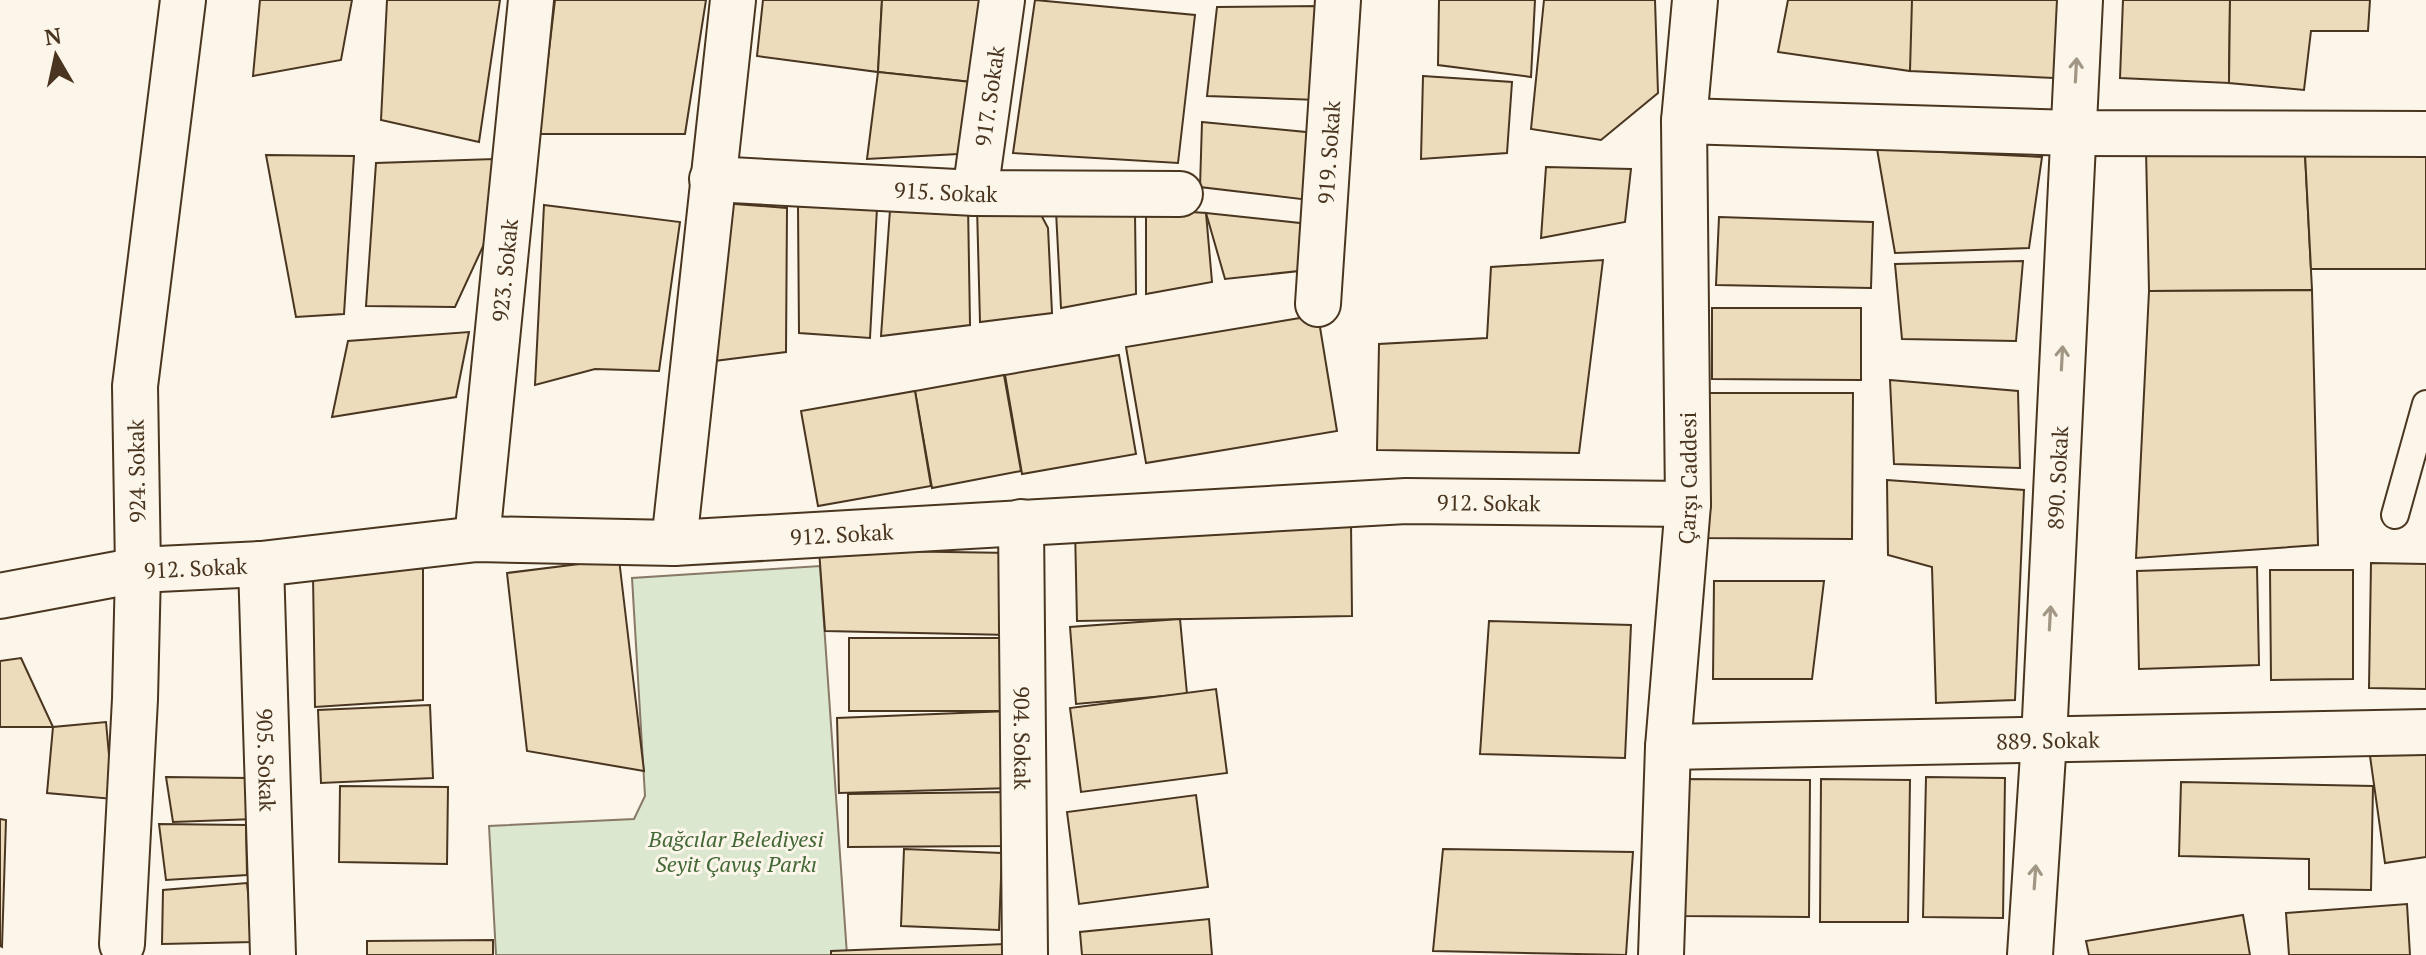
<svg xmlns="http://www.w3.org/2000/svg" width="2426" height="955" viewBox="0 0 2426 955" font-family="'PT Serif',serif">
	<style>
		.green { fill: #dce7d0; stroke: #887966; stroke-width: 2 }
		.building { fill: #ecdcbc; stroke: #4a3520; stroke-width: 2 }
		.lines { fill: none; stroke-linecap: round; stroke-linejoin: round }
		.lane-casing { stroke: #4a3520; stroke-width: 30 }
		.street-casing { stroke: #4a3520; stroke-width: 48 }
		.lane { stroke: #fbf6e9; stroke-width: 26 }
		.street { stroke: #fbf6e9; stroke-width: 44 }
		.oneway { stroke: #a29684 }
		.labels { text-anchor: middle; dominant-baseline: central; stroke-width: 6; stroke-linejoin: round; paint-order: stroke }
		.street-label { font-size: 22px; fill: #4a3520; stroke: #fbf6e9 }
		.park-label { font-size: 22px; font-style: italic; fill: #436837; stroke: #fbf6e9 }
	</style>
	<rect width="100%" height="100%" fill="#fbf6e9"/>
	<!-- green -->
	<path class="green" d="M 820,566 L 847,955 L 496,955 L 489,826 L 634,819 L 645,796 L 632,578 Z"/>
	<!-- building -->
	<g class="building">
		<path d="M 260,0 L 352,0 L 341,60 L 253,76 Z"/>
		<path d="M 387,0 L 500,0 L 479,142 L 381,120 Z"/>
		<path d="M 555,0 L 706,0 L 685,134 L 539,134 Z"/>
		<path d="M 763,0 L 882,0 L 878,72 L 757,56 Z"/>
		<path d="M 882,0 L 990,0 L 971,82 L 878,72 Z"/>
		<path d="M 1035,0 L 1195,15 L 1178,163 L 1013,153 Z"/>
		<path d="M 1439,0 L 1535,0 L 1531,77 L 1438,65 Z"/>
		<path d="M 1544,0 L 1655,0 L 1658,93 L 1601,140 L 1531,129 Z"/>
		<path d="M 1788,0 L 1919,0 L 1910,71 L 1778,52 Z"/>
		<path d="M 1912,0 L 2080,0 L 2076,79 L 1910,71 Z"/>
		<path d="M 2123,0 L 2230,0 L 2229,83 L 2120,78 Z"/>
		<path d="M 2230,0 L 2370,0 L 2368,31 L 2311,31 L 2304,90 L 2229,83 Z"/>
		<path d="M 1323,6 L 1318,100 L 1207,96 L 1217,7 Z"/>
		<path d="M 878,72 L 971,82 L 958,154 L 867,159 Z"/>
		<path d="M 1423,76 L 1512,82 L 1507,153 L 1421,159 Z"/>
		<path d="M 1202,122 L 1316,133 L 1309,200 L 1200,187 Z"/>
		<path d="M 1877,149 L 2042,157 L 2029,248 L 1895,253 Z"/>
		<path d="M 2146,149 L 2305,154 L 2312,290 L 2149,291 Z"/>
		<path d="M 2305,154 L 2426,156 L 2426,269 L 2311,269 Z"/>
		<path d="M 266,155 L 354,156 L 344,314 L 296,317 Z"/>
		<path d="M 494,159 L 485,242 L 455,307 L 366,306 L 376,163 Z"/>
		<path d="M 1546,167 L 1631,169 L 1625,222 L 1541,238 Z"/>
		<path d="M 722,203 L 787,208 L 786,352 L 706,362 Z"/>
		<path d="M 968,204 L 970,325 L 881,336 L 890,210 Z"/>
		<path d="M 544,205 L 680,222 L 659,371 L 595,369 L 535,385 Z"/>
		<path d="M 798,206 L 877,208 L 870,338 L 799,333 Z"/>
		<path d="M 977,207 L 1038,209 L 1048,228 L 1052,313 L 980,322 Z"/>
		<path d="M 1146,209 L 1206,213 L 1212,282 L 1146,294 Z"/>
		<path d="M 1056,211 L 1135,212 L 1136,294 L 1061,308 Z"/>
		<path d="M 1206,213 L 1309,224 L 1308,270 L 1225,279 Z"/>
		<path d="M 1719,217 L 1873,222 L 1871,288 L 1716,285 Z"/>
		<path d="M 1603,260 L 1579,453 L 1377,450 L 1379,344 L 1487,338 L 1491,267 Z"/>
		<path d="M 2023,261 L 2016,341 L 1902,339 L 1895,264 Z"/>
		<path d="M 2312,290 L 2318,545 L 2136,558 L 2149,291 Z"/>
		<path d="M 1712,308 L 1861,308 L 1861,380 L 1712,379 Z"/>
		<path d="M 1318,315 L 1337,431 L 1146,463 L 1126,347 Z"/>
		<path d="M 469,332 L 456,397 L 332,417 L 348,341 Z"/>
		<path d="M 1119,355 L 1136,454 L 1022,474 L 1005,375 Z"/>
		<path d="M 1004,375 L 1021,471 L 932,488 L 915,391 Z"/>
		<path d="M 1890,380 L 2018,391 L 2020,468 L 1894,464 Z"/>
		<path d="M 915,391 L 931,486 L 818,506 L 801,411 Z"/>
		<path d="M 1701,393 L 1853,393 L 1852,539 L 1697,538 Z"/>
		<path d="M 1887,480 L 2024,490 L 2015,700 L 1936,703 L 1932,567 L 1888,555 Z"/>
		<path d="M 1351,522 L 1352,616 L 1077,621 L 1075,528 Z"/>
		<path d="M 819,550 L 1012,553 L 1010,635 L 825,631 Z"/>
		<path d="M 619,559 L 644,771 L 527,751 L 507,573 Z"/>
		<path d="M 2371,563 L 2426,564 L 2426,689 L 2369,688 Z"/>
		<path d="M 2257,567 L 2259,665 L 2139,669 L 2137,571 Z"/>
		<path d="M 423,568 L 423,700 L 315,707 L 313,575 Z"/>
		<path d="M 2270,570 L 2353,570 L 2353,679 L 2271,680 Z"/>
		<path d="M 1714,581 L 1824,581 L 1812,679 L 1713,679 Z"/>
		<path d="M 1180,619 L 1187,694 L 1076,704 L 1070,627 Z"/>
		<path d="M 1489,621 L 1631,625 L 1625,758 L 1480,754 Z"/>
		<rect x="849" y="638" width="160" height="73"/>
		<path d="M 21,658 L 53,727 L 0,727 L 0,661 Z"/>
		<path d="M 1216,689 L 1227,773 L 1081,792 L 1070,708 Z"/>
		<path d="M 430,705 L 433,778 L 321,783 L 318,710 Z"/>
		<path d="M 1009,711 L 1012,788 L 839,793 L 837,718 Z"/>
		<path d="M 106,722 L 113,799 L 47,793 L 53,727 Z"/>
		<path d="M 2426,749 L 2426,857 L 2385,863 L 2370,756 Z"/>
		<path d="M 166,777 L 249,778 L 255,819 L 173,822 Z"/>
		<path d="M 1926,777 L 2005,778 L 2003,918 L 1923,917 Z"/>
		<path d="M 1685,779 L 1810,780 L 1809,917 L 1683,916 Z"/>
		<path d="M 1821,779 L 1910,780 L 1908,922 L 1820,922 Z"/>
		<path d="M 2181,782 L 2373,786 L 2371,890 L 2309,889 L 2309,859 L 2179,856 Z"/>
		<path d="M 340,786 L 448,787 L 447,864 L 339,862 Z"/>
		<path d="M 1008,792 L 1008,846 L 848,847 L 848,794 Z"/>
		<path d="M 1196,795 L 1208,887 L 1079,904 L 1067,812 Z"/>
		<path d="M 0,819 L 6,820 L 2,947 L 0,946 Z"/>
		<path d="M 159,824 L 246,825 L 247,875 L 166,880 Z"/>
		<path d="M 904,849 L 1002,853 L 999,930 L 901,926 Z"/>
		<path d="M 1443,849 L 1633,852 L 1626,955 L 1433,951 Z"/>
		<path d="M 247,883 L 253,942 L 162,944 L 163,890 Z"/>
		<path d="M 2407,904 L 2410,955 L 2289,955 L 2286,913 Z"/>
		<path d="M 2243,915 L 2250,955 L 2089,955 L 2086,941 Z"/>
		<path d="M 1209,919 L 1212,955 L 1082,955 L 1080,932 Z"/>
		<path d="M 493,940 L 493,955 L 367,955 L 367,941 Z"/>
		<path d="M 1006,944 L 1007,955 L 831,955 L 831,951 Z"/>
	</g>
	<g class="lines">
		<!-- lane casing -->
		<g class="lane-casing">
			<path id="lane" d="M 2395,515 L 2426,404"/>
		</g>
		<!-- street casing -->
		<g class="street-casing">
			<g id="street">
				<path d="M 1684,121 L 2073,133 L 2426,134"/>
				<path id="s1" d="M 712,179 L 975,193 L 1180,194"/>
				<path id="s2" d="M 975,193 L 1002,0"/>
				<path id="s3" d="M 1318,304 L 1338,0"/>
				<path id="s4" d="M 1021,522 L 1025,955"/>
				<path id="s5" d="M 477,539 L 531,0"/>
				<path d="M 674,543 L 733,0"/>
				<path id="s6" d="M 261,564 L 273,955"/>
				<path id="s7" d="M 0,596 L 138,570 L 261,564 L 477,539 L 674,543 L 1406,501 L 1688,504"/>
				<path id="s8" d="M 1668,747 L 2426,732"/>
				<path d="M 122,944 L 135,699 L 138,570 L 135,386 L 183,0"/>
				<path id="s9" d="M 1661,955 L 1668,747 L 1688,504 L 1684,121 L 1695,0"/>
				<path id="s10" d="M 2030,955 L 2044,739 L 2080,0"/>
			</g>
		</g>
		<!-- lane -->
		<use href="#lane" class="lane"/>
		<!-- street -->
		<use href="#street" class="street"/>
	</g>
	<!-- one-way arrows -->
	<defs><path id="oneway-shaft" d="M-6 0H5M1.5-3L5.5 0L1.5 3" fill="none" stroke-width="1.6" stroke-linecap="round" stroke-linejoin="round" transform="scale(2)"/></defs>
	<g class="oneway">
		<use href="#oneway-shaft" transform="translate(2076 70) rotate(-87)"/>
		<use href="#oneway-shaft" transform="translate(2062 358) rotate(-87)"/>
		<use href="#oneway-shaft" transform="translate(2050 618) rotate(-87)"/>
		<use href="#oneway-shaft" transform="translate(2035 877) rotate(-86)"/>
	</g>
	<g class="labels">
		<!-- street labels -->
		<g class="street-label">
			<text stroke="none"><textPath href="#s2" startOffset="98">917. Sokak</textPath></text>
			<text stroke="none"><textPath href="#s3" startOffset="152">919. Sokak</textPath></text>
			<text stroke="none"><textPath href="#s1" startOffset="234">915. Sokak</textPath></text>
			<text stroke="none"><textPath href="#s5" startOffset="270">923. Sokak</textPath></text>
			<text transform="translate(136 471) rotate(-91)">924. Sokak</text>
			<text stroke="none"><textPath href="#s9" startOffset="478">Çarşı Caddesi</textPath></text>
			<text stroke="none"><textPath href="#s10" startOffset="478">890. Sokak</textPath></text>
			<text stroke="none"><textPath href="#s7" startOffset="1494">912. Sokak</textPath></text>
			<text stroke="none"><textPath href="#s7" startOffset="846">912. Sokak</textPath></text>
			<text stroke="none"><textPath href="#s7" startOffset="198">912. Sokak</textPath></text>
			<text stroke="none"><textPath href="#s4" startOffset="216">904. Sokak</textPath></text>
			<text stroke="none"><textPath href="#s8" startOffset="380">889. Sokak</textPath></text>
			<text stroke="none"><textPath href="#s6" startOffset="196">905. Sokak</textPath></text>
		</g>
		<!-- park labels -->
		<g class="park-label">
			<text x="736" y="838">Bağcılar Belediyesi<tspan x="736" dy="25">Seyit Çavuş Parkı</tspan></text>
		</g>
	</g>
	<!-- north arrow -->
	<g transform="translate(56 56) rotate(351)" stroke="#fbf6e9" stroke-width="6" paint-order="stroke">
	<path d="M0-6L14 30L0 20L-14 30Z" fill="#4a3520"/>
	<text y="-12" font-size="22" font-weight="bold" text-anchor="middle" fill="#4a3520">N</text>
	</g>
</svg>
